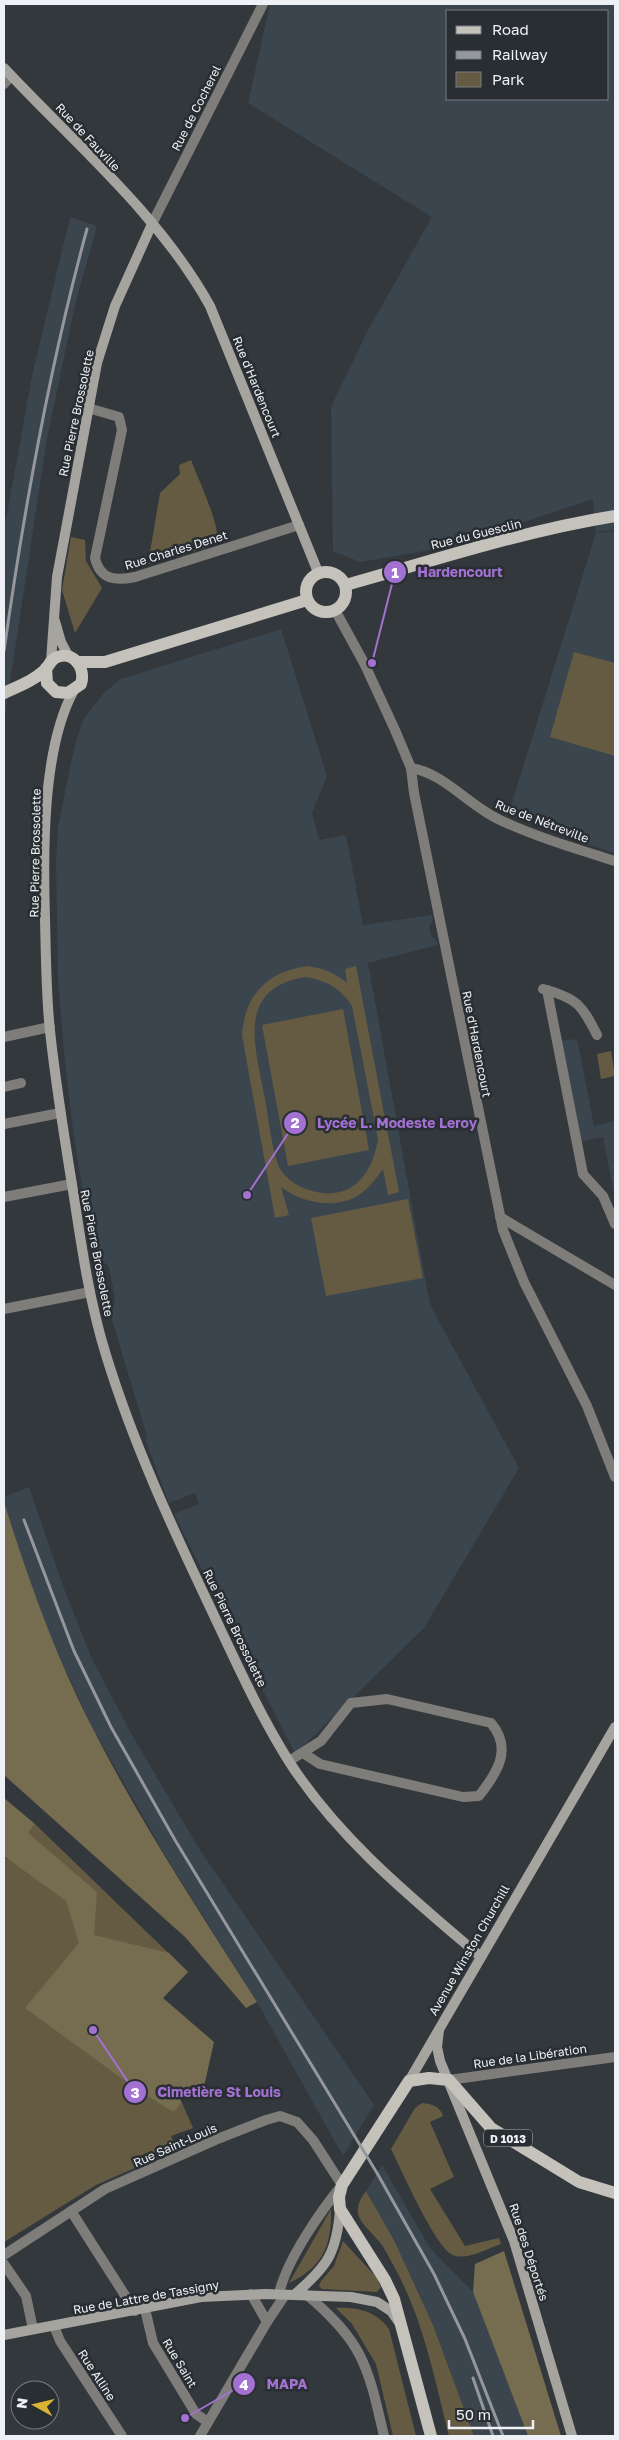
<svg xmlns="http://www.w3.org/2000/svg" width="619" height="2440" viewBox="0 0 619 2440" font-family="'Golos Text',sans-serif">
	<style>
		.built { fill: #3b454e; fill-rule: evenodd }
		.green { fill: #645b42; fill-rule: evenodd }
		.forest { fill: #766c4f }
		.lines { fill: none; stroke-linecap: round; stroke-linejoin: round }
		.minor { stroke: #7e7d7a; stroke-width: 10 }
		.tertiary { stroke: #7e7d7a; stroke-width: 10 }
		.secondary { stroke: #a6a49f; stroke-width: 10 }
		.primary { stroke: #c4c2bb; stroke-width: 12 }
		.rail { stroke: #94989c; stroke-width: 3 }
		.labels { text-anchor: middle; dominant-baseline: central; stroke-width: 5; stroke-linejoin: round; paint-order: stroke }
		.shield { fill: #292e33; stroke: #b3b6bb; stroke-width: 1 }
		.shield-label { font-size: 11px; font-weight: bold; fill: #eef1f5 }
		.street-label { font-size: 12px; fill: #eef1f5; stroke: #292e33 }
		.leader { fill: none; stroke: #a371d2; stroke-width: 2 }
		.callout-dot { fill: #a371d2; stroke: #292e33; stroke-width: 2 }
		.mark-label { font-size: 15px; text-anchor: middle; font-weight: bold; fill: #fff }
		.callout-label { font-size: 14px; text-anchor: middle; font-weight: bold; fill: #a371d2; stroke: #292e33; stroke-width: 5; stroke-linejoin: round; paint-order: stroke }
	</style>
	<rect width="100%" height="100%" fill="#33383d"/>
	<!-- built -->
	<g class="built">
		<path d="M 270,4 L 615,4 L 615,530 L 595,532 L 593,499 L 448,547 L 360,562 L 333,551 L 331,407 L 367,332 L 432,217 L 248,103 ZM 448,11 L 608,11 L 608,99 L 448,99 Z"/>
		<path d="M 70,217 L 97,226 L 75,305 L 47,438 L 4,722 L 4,531 L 32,376 Z"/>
		<path d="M 615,531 L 615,853 L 596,847 L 509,812 L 596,533 Z"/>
		<path d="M 281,629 L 327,776 L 312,813 L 319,840 L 346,835 L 363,925 L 432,915 L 433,920 L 429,926 L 431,936 L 437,941 L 437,945 L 368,963 L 430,1305 L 519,1468 L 424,1628 L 297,1752 L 294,1751 L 238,1643 L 241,1634 L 235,1626 L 230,1626 L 174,1514 L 199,1504 L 195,1493 L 169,1503 L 145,1439 L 147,1436 L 109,1310 L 113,1308 L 115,1298 L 109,1267 L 101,1259 L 94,1260 L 73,1131 L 64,1052 L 58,979 L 56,863 L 58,826 L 75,744 L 84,718 L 105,692 L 121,679 Z"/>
		<path d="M 577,1039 L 594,1126 L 615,1121 L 615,1198 L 603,1137 L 580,1142 L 560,1041 Z"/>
		<path d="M 29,1487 L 63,1586 L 92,1659 L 132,1735 L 198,1847 L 374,2105 L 343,2156 L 257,2002 L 169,1862 L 92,1727 L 53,1643 L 24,1567 L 4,1502 L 4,1497 Z"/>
		<path d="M 382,2165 L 430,2248 L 473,2292 L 528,2436 L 474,2436 L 433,2325 L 394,2240 L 366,2191 Z"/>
	</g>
	<!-- green -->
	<g class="green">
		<path d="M 191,460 C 197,476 219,523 217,538 C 216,543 213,544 209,547 L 148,564 L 160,493 L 180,474 L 179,465 Z"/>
		<path d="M 71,537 L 85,540 L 86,561 L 102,588 L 75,633 L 62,590 Z"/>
		<path d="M 574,652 L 615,663 L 615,756 L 550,737 Z"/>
		<path d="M 307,966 C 322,968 336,973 347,983 L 345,969 L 356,966 L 399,1192 L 388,1195 L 383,1169 C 376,1179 369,1188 359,1195 C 335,1210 302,1203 281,1187 L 289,1215 L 275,1218 L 242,1035 C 245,994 267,972 307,966 ZM 305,977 C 325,980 341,988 352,1006 L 378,1139 C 372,1177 349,1203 309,1190 C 296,1186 285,1178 279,1167 C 271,1146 269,1121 265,1099 C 256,1049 234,989 305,977 Z"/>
		<path d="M 343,1009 L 369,1150 L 288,1166 L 262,1025 Z"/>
		<path d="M 611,1051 L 615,1076 L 601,1079 L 597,1054 Z"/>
		<path d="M 408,1199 L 423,1278 L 326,1296 L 311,1218 Z"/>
		<path d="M 35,1824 L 188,1972 L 156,2005 L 171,2078 L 193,2128 L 171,2136 L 176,2150 L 96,2185 L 4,2242 L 4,1856 L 7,1859 Z"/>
		<path d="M 422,2103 C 432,2104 440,2106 443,2116 L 430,2122 L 454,2177 L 430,2189 L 465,2246 L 499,2238 L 501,2244 C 488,2248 467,2261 453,2255 C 436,2249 401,2169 391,2149 L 415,2108 Z"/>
		<path d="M 366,2191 L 394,2240 L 433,2325 L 474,2436 L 449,2436 C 435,2380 424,2323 397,2272 C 392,2263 387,2253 382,2245 C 367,2225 346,2217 366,2191 Z"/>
		<path d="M 331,2209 C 332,2245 323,2267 289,2283 Z"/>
		<path d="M 343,2241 L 377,2278 L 381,2287 L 377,2292 L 322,2289 L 319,2286 L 321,2281 L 334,2266 Z"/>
		<path d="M 336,2308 C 357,2307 376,2311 389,2329 L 416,2436 L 393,2436 L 376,2364 L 352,2324 Z"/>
	</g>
	<!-- forest -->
	<g class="forest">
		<path d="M 4,1502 C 28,1579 55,1655 92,1727 C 140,1822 200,1912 257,2002 L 246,2008 L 185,1937 L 4,1775 Z"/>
		<path d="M 4,1798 L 35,1824 L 28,1833 L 97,1892 L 94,1935 L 169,1953 L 188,1972 L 163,1998 L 214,2042 L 203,2091 L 180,2099 L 181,2103 L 174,2112 L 139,2091 L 25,2008 L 79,1943 L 66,1901 L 4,1856 Z"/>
		<path d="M 504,2251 L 561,2436 L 528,2436 L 473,2292 L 475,2264 Z"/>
	</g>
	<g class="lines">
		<!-- minor -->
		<g class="minor">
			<path d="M 4,84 L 11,76"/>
			<path d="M 88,408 L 119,417 L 122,430 L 95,558 C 100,580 116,581 135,577 L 299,525"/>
			<path d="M 543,989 C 577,998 582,1005 597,1035"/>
			<path d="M 547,990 L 583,1174 L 603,1196 L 615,1224"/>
			<path d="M 4,1037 L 50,1027"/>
			<path d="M 4,1087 L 21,1083"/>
			<path d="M 4,1124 L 60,1113"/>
			<path d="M 4,1197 L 72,1184"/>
			<path d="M 500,1217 L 615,1285"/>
			<path d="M 4,1309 L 90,1292"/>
			<path d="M 289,1761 L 321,1741 L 351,1703 L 387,1699 L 491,1723 C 513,1749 497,1773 479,1796 L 463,1797 L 320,1764 L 303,1753"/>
			<path d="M 449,2080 L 615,2057"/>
			<path d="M 71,2211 L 135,2311"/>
			<path d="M 4,2255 L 105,2189 L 220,2138 L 266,2120 L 280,2116 L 297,2122 L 313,2140 L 342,2185 C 320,2212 286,2261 279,2294"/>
			<path d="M 4,2264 L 26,2296 L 33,2329"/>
			<path d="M 251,2294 L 267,2322"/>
			<path d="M 307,2295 C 364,2343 368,2367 384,2436"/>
			<path d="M 145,2309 L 153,2343 L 196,2414 L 208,2422"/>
			<path d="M 54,2326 L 60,2341 L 122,2436"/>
			<path d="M 200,2436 L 267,2322 L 285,2295"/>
		</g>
		<!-- tertiary -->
		<g class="tertiary">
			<path d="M 152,224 L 263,4"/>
			<path d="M 335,610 L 364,663 L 395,730 L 411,768 L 414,793 L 503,1230 L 524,1282 L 587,1406 L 615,1477"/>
			<path d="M 411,768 C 444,773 469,806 500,820 C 536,837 577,849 615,861"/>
		</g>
		<!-- secondary -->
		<g class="secondary">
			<path d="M 4,68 C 75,144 159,214 210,306 L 318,572"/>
			<path d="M 55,621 L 61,642 L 69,657"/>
			<path d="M 51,661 L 57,577 L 97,363 L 115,306 L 152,224"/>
			<path d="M 73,692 C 42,750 43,853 45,919 C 46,956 46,994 50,1031 C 56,1087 65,1142 74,1197 C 82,1250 90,1304 106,1355 C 133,1443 171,1525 210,1607 C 235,1660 259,1714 290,1763 C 340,1840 412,1898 481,1957"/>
			<path d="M 439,2030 L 437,2047 L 440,2061 L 514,2241 L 572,2436"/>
			<path d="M 409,2081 L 615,1727"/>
			<path d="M 294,2295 C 327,2267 337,2253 340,2209"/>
			<path d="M 4,2335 L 201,2297 L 265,2294 L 351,2297 L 377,2302 L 391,2311 L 398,2321"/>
		</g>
		<!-- primary -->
		<g class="primary">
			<circle cx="326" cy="592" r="20"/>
			<path d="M 346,585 C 435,560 523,531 615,516"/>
			<path d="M 77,662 L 105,662 L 307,600"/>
			<path d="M 4,693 C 19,686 33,681 45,670 C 49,666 50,661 55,658 C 73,649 86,668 81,684 L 68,693 L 56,692 L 47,683 L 46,668"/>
			<path d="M 431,2436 L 394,2299 L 385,2280 L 340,2209 L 339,2197 L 342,2185 L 409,2081 L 429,2078 L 449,2080 L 491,2128 L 579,2182 L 615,2193"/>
		</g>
		<!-- rail -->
		<g class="rail">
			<path d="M 4,651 C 24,509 49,368 87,229"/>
			<path d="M 24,1520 L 74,1651 L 111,1727 L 175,1840 L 377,2173 L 434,2274 L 465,2339 L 503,2436"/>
			<path d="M 473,2378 L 493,2436"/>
		</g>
	</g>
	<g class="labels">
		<!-- shield labels -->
		<rect class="shield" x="484" y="2129.5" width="48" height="17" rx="4"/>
		<g class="shield-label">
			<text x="508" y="2138">D 1013</text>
		</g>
		<!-- street labels -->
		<g class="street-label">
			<text transform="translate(196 108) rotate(-63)">Rue de Cocherel</text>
			<text transform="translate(88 137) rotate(47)">Rue de Fauville</text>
			<text transform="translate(257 387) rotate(68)">Rue d'Hardencourt</text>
			<text transform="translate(76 413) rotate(-78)">Rue Pierre Brossolette</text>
			<text transform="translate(476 534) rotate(-14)">Rue du Guesclin</text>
			<text transform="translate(176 550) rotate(-17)">Rue Charles Denet</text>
			<text transform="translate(542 821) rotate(21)">Rue de Nétreville</text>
			<text transform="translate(35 853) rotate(-89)">Rue Pierre Brossolette</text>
			<text transform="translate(477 1044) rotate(79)">Rue d'Hardencourt</text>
			<text transform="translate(97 1253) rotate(79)">Rue Pierre Brossolette</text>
			<text transform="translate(235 1628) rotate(64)">Rue Pierre Brossolette</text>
			<text transform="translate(469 1950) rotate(-60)">Avenue Winston Churchill</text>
			<text transform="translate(530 2056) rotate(-8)">Rue de la Libération</text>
			<text transform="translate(175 2145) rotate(-24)">Rue Saint-Louis</text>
			<text transform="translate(529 2252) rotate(72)">Rue des Déportés</text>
			<text transform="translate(146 2297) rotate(-10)">Rue de Lattre de Tassigny</text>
			<text transform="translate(180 2363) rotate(59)">Rue Saint</text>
			<text transform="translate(97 2375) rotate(57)">Rue Alline</text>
		</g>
	</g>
	<!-- callouts -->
	<path class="leader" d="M372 663L395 572M247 1195L295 1123M93 2030L135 2092M185 2418L244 2384"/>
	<g class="callout-dot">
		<circle cx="372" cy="663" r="5"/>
		<circle cx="247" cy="1195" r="5"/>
		<circle cx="93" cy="2030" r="5"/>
		<circle cx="185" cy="2418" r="5"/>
		<circle cx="395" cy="572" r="12"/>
		<circle cx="295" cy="1123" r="12"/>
		<circle cx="135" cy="2092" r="12"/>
		<circle cx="244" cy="2384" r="12"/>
	</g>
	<g class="mark-label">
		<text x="395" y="578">1</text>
		<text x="295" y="1128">2</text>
		<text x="135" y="2098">3</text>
		<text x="244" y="2390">4</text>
	</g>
	<g class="callout-label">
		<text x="460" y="577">Hardencourt</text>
		<text x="397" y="1128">Lycée L. Modeste Leroy</text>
		<text x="219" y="2097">Cimetière St Louis</text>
		<text x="287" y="2389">MAPA</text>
	</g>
	<!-- border -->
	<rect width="619" height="2440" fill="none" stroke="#eef1f5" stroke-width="10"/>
	<!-- legend -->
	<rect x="446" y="10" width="162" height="90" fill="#292e33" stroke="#787c81"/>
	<rect x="456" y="26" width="25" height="8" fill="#c4c2bb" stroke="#787c81"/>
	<text x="492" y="35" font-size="15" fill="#eef1f5">Road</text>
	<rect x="456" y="51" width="25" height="8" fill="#94989c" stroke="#787c81"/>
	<text x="492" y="60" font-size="15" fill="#eef1f5">Railway</text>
	<rect x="456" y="72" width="25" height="15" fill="#645b42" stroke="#787c81"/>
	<text x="492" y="85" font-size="15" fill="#eef1f5">Park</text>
	<!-- north arrow -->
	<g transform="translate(35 2405) rotate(278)"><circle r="24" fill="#292e33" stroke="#787c81"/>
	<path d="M0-4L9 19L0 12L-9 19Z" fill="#d9b334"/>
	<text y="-8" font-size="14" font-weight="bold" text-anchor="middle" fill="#eef1f5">N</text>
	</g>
	<!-- scale -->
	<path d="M449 2420v8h84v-8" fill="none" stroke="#eef1f5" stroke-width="2.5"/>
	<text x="456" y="2420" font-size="15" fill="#eef1f5" stroke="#292e33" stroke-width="4" paint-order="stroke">50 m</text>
</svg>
